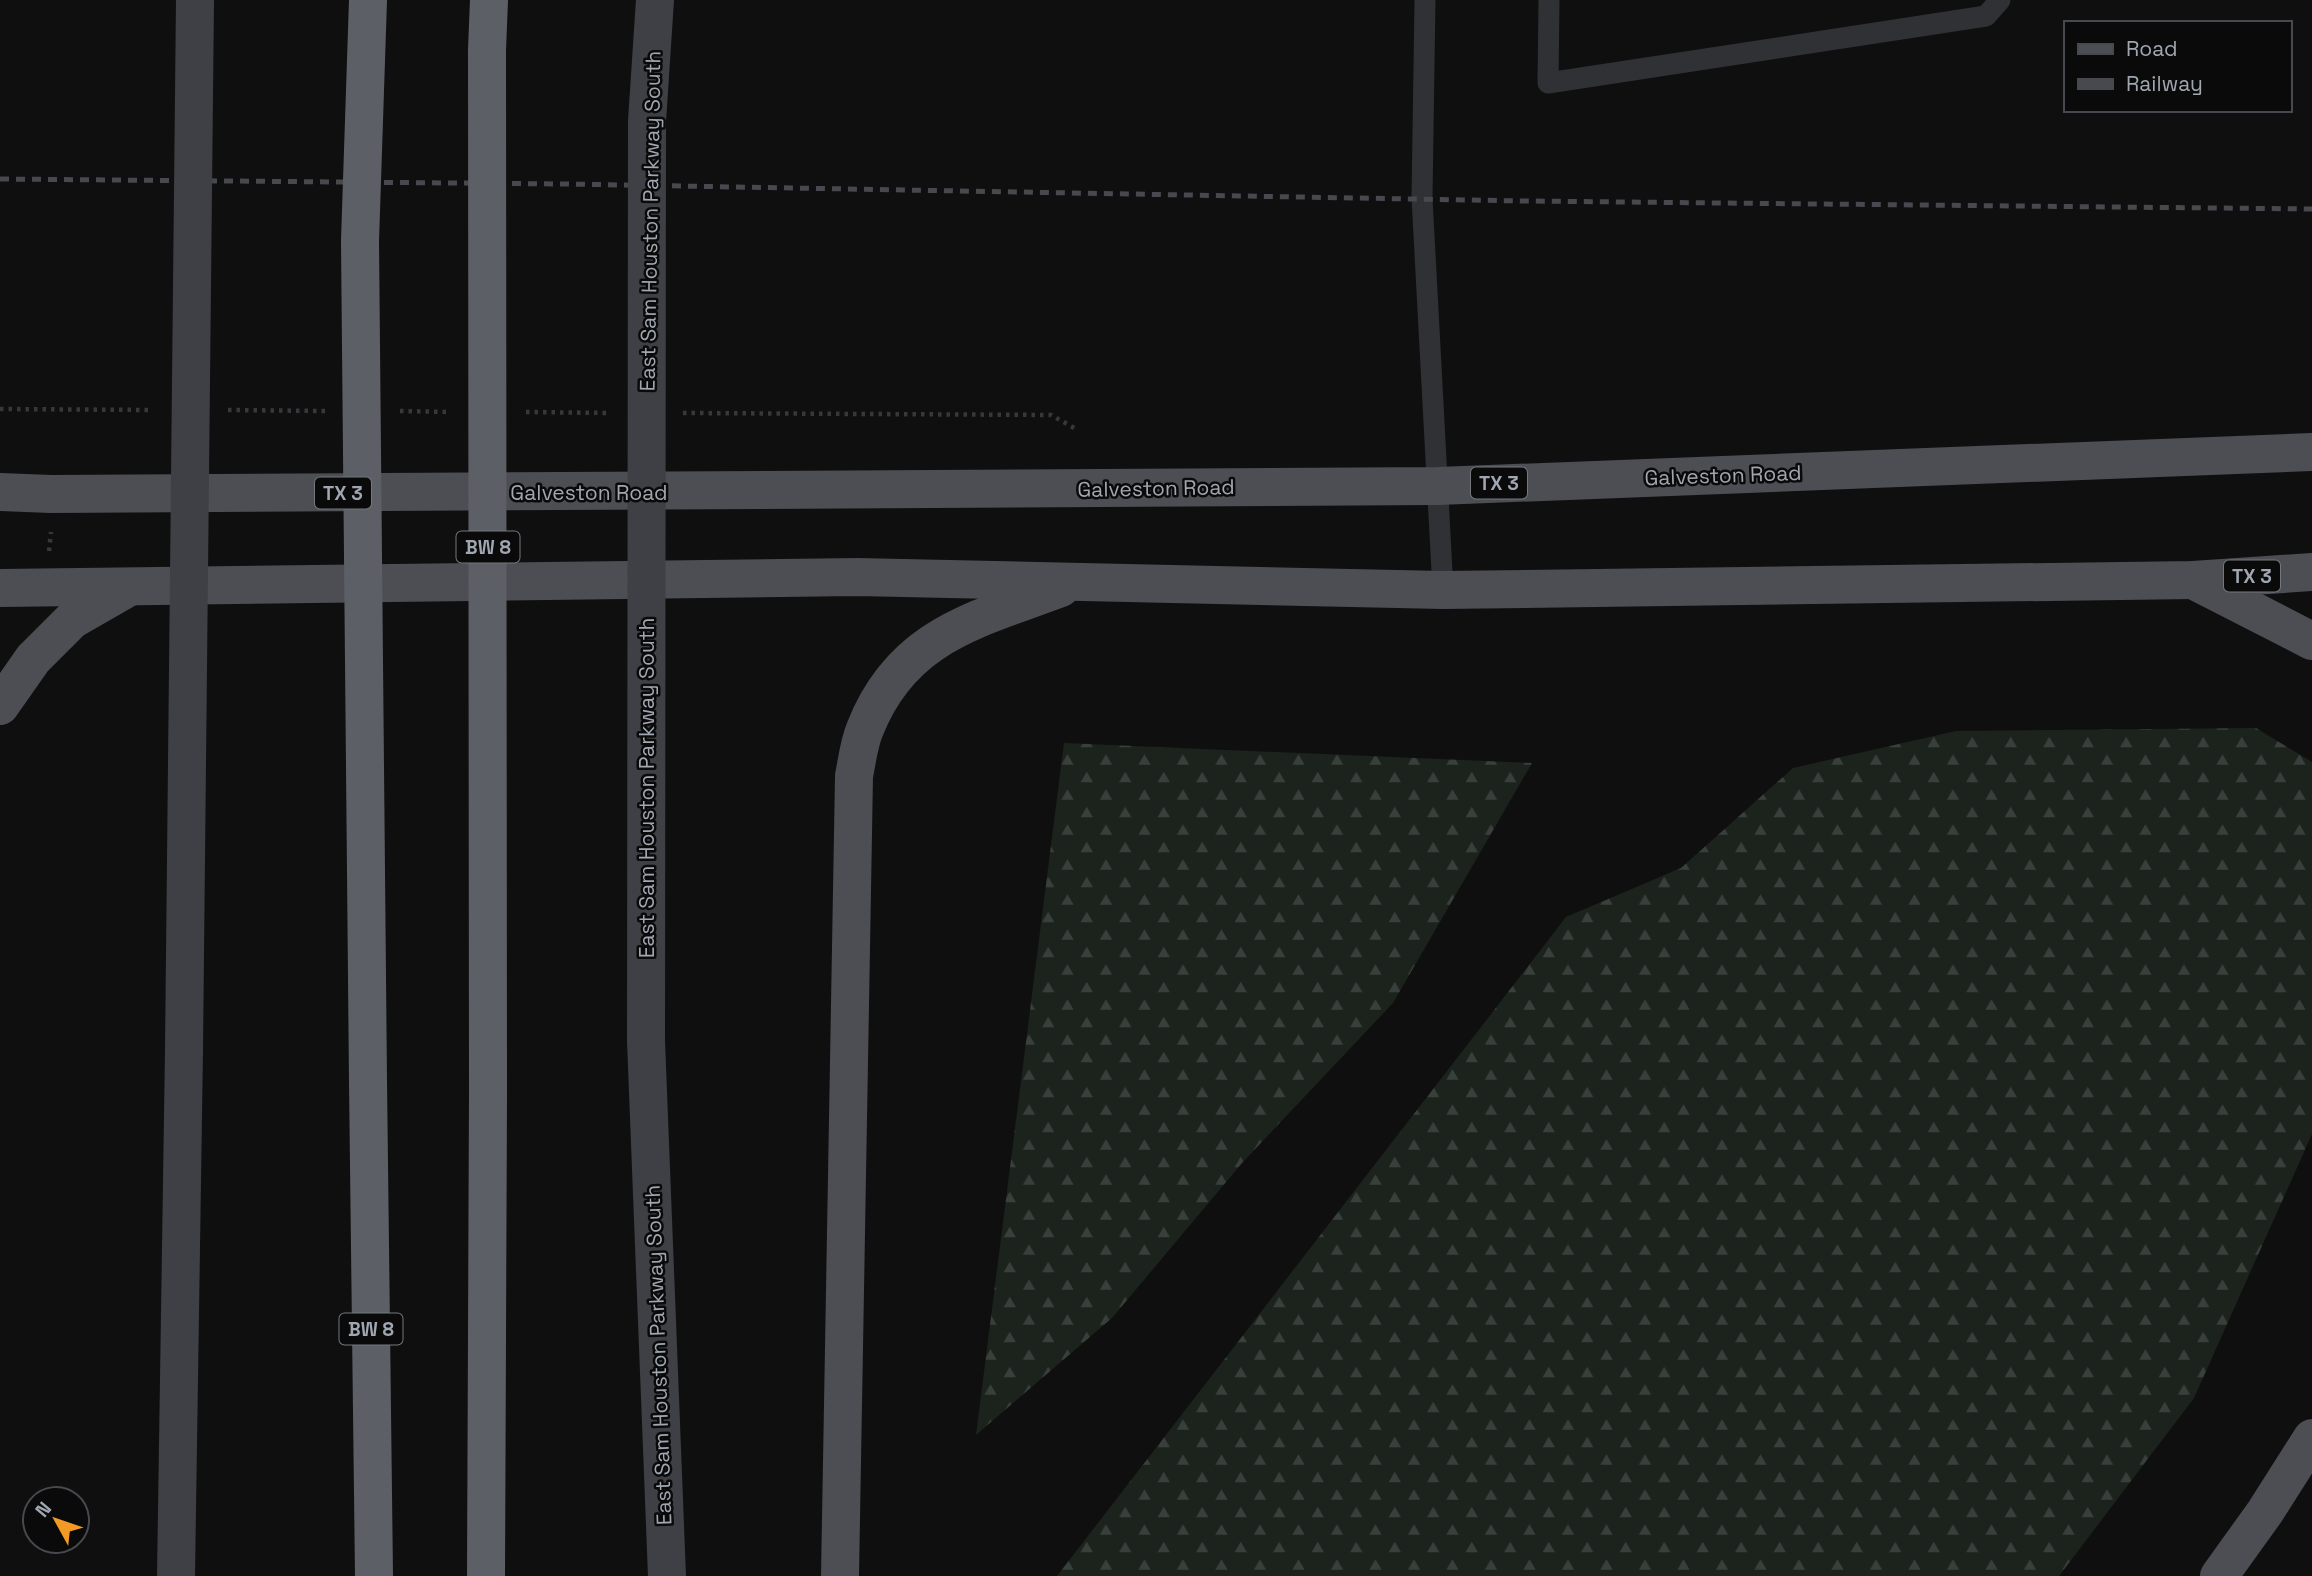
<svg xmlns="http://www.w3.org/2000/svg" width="2312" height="1576" viewBox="0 0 2312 1576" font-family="'Space Grotesk',sans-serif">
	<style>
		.forest { fill: url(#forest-firs) }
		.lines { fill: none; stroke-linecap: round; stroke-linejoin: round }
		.path { stroke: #36383c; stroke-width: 4.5; stroke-dasharray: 3.5 5; stroke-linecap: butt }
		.service { stroke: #303135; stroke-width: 21 }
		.secondary { stroke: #3e4045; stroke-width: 38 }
		.primary { stroke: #4c4e54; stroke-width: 38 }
		.motorway { stroke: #5c6066; stroke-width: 38 }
		.rail { stroke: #47494e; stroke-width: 5; stroke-dasharray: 9 7; stroke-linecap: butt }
		.secondary-bridge { stroke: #3e4045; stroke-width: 38 }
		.motorway-bridge { stroke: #5c6066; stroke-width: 38 }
		.labels { text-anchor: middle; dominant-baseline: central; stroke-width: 5; stroke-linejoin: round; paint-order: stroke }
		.shield { fill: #0a0a0b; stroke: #73787f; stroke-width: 2 }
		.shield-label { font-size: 19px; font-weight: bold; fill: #a0a7b1 }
		.street-label { font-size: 21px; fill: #a0a7b1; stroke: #0a0a0b }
	</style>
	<defs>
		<pattern id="forest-firs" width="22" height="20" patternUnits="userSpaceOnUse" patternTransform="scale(1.75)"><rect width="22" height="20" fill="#1b231c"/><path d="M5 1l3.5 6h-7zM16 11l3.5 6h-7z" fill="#39403b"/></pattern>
	</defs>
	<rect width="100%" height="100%" fill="#0f0f10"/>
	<!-- forest -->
	<g class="forest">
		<path d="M 2256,728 L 2312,762 L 2312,1134 L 2194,1398 L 2059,1576 L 1057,1576 L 1566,917 L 1681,868 L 1793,768 L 1956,731 Z"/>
		<path d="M 1064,743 L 1532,763 L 1393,1003 L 1242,1163 L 1112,1318 L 976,1435 Z"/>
	</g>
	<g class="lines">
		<!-- path -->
		<g class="path">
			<path d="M 0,409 L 153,410"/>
			<path d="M 228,410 L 325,411"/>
			<path d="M 400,411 L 451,412"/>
			<path d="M 526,412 L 608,413"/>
			<path d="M 683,413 L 1051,415 L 1076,429"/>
			<path d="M 49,551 L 51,532"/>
		</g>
		<!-- service -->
		<g class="service">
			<path d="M 1425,0 L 1422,198 L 1443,590"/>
			<path d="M 1549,0 L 1548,83 L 1986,16 L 2000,0"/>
		</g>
		<!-- secondary -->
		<g class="secondary">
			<path d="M 646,1041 L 667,1576"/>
			<path d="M 176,1576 L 184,1050"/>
		</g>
		<!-- primary -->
		<g class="primary">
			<path d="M 0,492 L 51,494 L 1438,486 L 2312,452"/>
			<path d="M 2193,580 L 2312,641"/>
			<path d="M 0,588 L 857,577 L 1443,590 L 2193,580 L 2312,572"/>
			<path d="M 0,706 L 33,659 L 72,620 L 126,589"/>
			<path d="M 840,1576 L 854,776 C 857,761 859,743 865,729 C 902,635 976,620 1061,588"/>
			<path d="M 2219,1576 L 2265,1512 L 2312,1438"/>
		</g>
		<!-- motorway -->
		<g class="motorway">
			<path d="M 368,1082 L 374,1576"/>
			<path d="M 486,1576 L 488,1094"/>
		</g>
		<!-- rail -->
		<path class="rail" d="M 0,179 L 567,184 L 1524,201 L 2312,209"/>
		<!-- secondary-bridge -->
		<g class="secondary-bridge">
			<path d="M 646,1041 L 647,121 L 655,0"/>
			<path d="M 184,1050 L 195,0"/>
		</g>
		<!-- motorway-bridge -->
		<g class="motorway-bridge">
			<path d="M 368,0 L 360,241 L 368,1082"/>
			<path d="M 488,1094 L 487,50 L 489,0"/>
		</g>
	</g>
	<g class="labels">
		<!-- shield labels -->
		<g class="shield">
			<rect x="1471" y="467.5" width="56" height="31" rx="5"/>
			<rect x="315" y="477.5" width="56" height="31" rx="5"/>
			<rect x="456.5" y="531.5" width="63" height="31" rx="5"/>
			<rect x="2224" y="560.5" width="56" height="31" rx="5"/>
			<rect x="339.5" y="1313.5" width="63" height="31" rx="5"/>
		</g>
		<g class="shield-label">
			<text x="1499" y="483">TX 3</text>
			<text x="343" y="493">TX 3</text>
			<text x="488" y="547">BW 8</text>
			<text x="2252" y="576">TX 3</text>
			<text x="371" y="1329">BW 8</text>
		</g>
		<!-- street labels -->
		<g class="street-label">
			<text transform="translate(650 221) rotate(-89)">East Sam Houston Parkway South</text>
			<text transform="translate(1723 475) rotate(-2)">Galveston Road</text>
			<text transform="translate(1156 488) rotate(-1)">Galveston Road</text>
			<text x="589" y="492">Galveston Road</text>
			<text transform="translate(646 788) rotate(-90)">East Sam Houston Parkway South</text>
			<text transform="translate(658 1355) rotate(-92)">East Sam Houston Parkway South</text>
		</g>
	</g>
	<!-- legend -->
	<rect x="2064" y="21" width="228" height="91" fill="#0a0a0b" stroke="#46494d" stroke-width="2"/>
	<rect x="2078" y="44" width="35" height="10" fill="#4c4e54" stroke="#46494d" stroke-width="2"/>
	<text x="2126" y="56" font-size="21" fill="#a0a7b1">Road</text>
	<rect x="2078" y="79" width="35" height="10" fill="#47494e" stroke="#46494d" stroke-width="2"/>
	<text x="2126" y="91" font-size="21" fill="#a0a7b1">Railway</text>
	<!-- north arrow -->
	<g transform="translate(56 1520) rotate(310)"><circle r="33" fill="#0a0a0b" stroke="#46494d" stroke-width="2"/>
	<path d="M0-5L12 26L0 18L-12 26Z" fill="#f29a25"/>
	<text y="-10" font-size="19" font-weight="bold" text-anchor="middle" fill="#a0a7b1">N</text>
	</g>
</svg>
